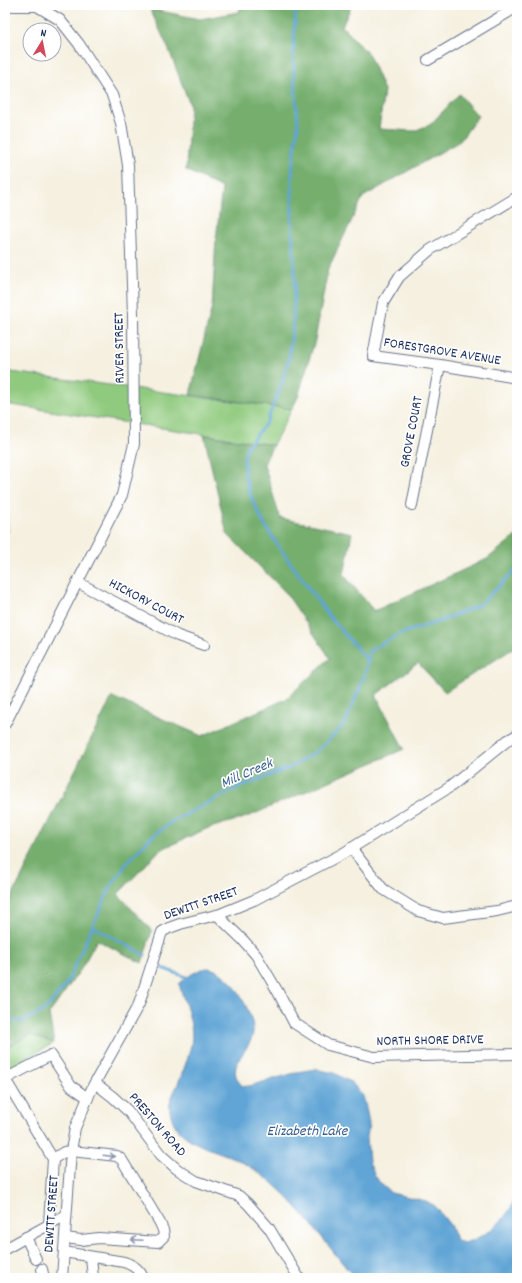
<svg xmlns="http://www.w3.org/2000/svg" width="522" height="1283" viewBox="0 0 522 1283" font-family="Dekko,sans-serif">
	<style>
		.green { fill: #90ca7e; stroke: #567c6e }
		.forest { fill: #74ae6d; stroke: #486e66 }
		.water { fill: #60a5d5; stroke: #3e6a9a }
		.lines { fill: none; stroke-linecap: round; stroke-linejoin: round }
		.stream { stroke: #60a5d5; stroke-width: 3 }
		.minor-casing { stroke: #67738b; stroke-width: 12 }
		.minor { stroke: #fff; stroke-width: 10 }
		.oneway { stroke: #8d97ae }
		.labels { text-anchor: middle; dominant-baseline: central; stroke-width: 3.5; stroke-linejoin: round; paint-order: stroke }
		.street-label { font-size: 14px; fill: #1b2f5e; stroke: #fff }
		.water-label { font-size: 15px; font-style: italic; fill: #375e8e; stroke: #fff }
	</style>
	<rect width="100%" height="100%" fill="#fff"/>
	<filter id="ink" filterUnits="userSpaceOnUse"><feTurbulence type="fractalNoise" baseFrequency=".025" numOctaves="2"/><feDisplacementMap in="SourceGraphic" scale="8" xChannelSelector="R" yChannelSelector="G"/><feConvolveMatrix kernelMatrix="1 2 1 2 8 2 1 2 1" color-interpolation-filters="sRGB"/></filter>
	<filter id="wash" filterUnits="userSpaceOnUse"><feTurbulence type="fractalNoise" baseFrequency=".012" numOctaves="4" result="noise"/><feDisplacementMap in="SourceGraphic" scale="16" xChannelSelector="R" yChannelSelector="G"/><feGaussianBlur stdDeviation="0.9" result="paint"/><feColorMatrix in="noise" values="0 0 0 0 0 0 0 0 0 0 0 0 0 0 0 0 0 1.4 0 .05"/><feComposite in="paint" operator="in"/></filter>
	<g filter="url(#wash)">
		<rect width="100%" height="100%" fill="#f5f0df"/>
		<!-- green -->
		<g class="green">
			<path d="M 5,364 L 11,372 L 292,409 L 273,445 L 5,404 Z"/>
			<path d="M 5,490 L 8,531 L 5,537 Z"/>
			<path d="M 30,1035 L 54,1043 L 5,1070 L 5,1048 Z"/>
		</g>
		<!-- forest -->
		<g class="forest">
			<path d="M 241,5 L 352,5 L 342,26 L 369,55 L 384,90 L 379,129 L 414,131 L 431,124 L 459,94 L 478,116 L 460,141 L 363,197 L 328,269 L 315,340 L 298,397 L 292,409 L 190,395 L 212,307 L 216,239 L 222,188 L 186,170 L 190,105 L 169,50 L 150,9 L 200,19 L 239,12 Z"/>
			<path d="M 204,435 L 273,445 L 264,464 L 280,518 L 352,533 L 344,575 L 374,611 L 487,559 L 517,535 L 517,646 L 445,692 L 418,663 L 376,695 L 404,749 L 247,817 L 206,829 L 160,850 L 118,894 L 152,931 L 142,963 L 97,940 L 81,969 L 49,1014 L 54,1043 L 30,1035 L 5,1048 L 5,910 L 112,697 L 202,736 L 286,699 L 330,658 L 286,593 L 227,534 Z"/>
		</g>
		<!-- water -->
		<path class="water" d="M 208,968 C 216,969 222,974 229,980 C 238,988 255,1019 253,1032 C 252,1049 226,1064 239,1082 C 242,1086 244,1087 249,1086 L 298,1072 L 315,1069 L 334,1073 L 352,1083 L 363,1096 L 366,1107 L 369,1123 L 367,1137 L 369,1162 L 374,1174 L 380,1183 L 391,1193 L 426,1201 L 435,1206 L 450,1225 L 456,1239 L 463,1243 C 482,1239 504,1223 512,1205 C 514,1199 515,1192 517,1186 L 517,1278 L 355,1278 C 320,1238 292,1191 244,1163 C 220,1149 178,1146 171,1115 C 170,1112 169,1106 170,1103 C 171,1097 175,1091 177,1086 C 183,1071 191,1053 192,1037 C 192,1019 184,1001 179,984 C 187,977 197,969 208,968 Z"/>
		<g class="lines">
			<!-- stream -->
			<g class="stream">
				<path d="M 296,5 L 293,57 L 298,125 L 292,172 L 292,229 L 295,276 L 293,323 L 289,358 L 281,386 L 266,423 L 246,448 L 244,460 L 245,476 L 251,497 L 264,524 L 281,550 L 328,615 L 367,660"/>
				<path d="M 92,926 L 145,955"/>
				<path d="M 162,968 L 186,977 L 187,980"/>
				<path d="M 5,1019 L 11,1021 L 22,1021 L 38,1014 L 48,1007 L 67,983 L 109,890 L 126,864 L 151,837 L 173,821 L 237,788 L 291,767 L 316,752 L 341,728 L 346,721 L 358,692 L 364,677 L 370,650 L 402,633 L 438,622 L 479,605 L 488,597 L 517,568"/>
			</g>
		</g>
	</g>
	<g filter="url(#ink)">
		<g class="lines">
			<!-- minor casing -->
			<g class="minor-casing">
				<g id="minor">
					<path d="M 5,6 L 37,6 L 60,20 L 79,44 L 112,95 L 121,123 L 128,165 L 133,314 L 134,444 L 122,495 L 5,724"/>
					<path d="M 428,60 L 517,7"/>
					<path d="M 517,197 L 430,250 L 399,277 L 383,303 L 373,356 L 440,365 L 517,378"/>
					<path d="M 412,505 L 440,365"/>
					<path d="M 77,582 L 178,636 L 204,645"/>
					<path d="M 351,848 L 383,889 L 418,911 L 443,918 L 497,911 L 517,906"/>
					<path d="M 217,915 L 243,940 L 256,955 L 278,992 L 294,1023 L 328,1045 L 374,1057 L 517,1054"/>
					<path d="M 5,1079 L 53,1159 L 49,1224"/>
					<path d="M 5,1079 L 51,1055 L 71,1086 L 88,1098"/>
					<path d="M 95,1083 L 113,1097 L 128,1111 L 161,1155 L 177,1169 L 196,1181 L 239,1196 L 248,1204 L 269,1228 L 299,1278"/>
					<path d="M 53,1159 L 64,1152 L 71,1151 L 117,1156 L 122,1160 L 160,1223 L 163,1230 L 164,1236 L 158,1242 L 99,1238 L 81,1240 L 65,1238"/>
					<path d="M 26,1237 L 36,1259"/>
					<path d="M 5,1249 L 66,1215"/>
					<path d="M 64,1252 L 124,1262 C 133,1265 140,1269 143,1278"/>
					<path d="M 91,1257 L 93,1278"/>
					<path d="M 42,1269 L 44,1278"/>
					<path d="M 62,1278 L 71,1151 L 75,1128 L 93,1086 L 139,1004 L 162,932 L 169,928 L 180,924 L 220,914 L 254,900 L 342,854 L 450,787 L 508,740 L 517,735"/>
				</g>
			</g>
			<!-- minor -->
			<use href="#minor" class="minor"/>
		</g>
		<!-- one-way arrows -->
		<defs><path id="oneway-shaft" d="M-6 0H5M1.5-3L5.5 0L1.5 3" fill="none" stroke-width="1.6" stroke-linecap="round" stroke-linejoin="round"/></defs>
		<g class="oneway">
			<use href="#oneway-shaft" transform="translate(109 1156) rotate(7)"/>
			<use href="#oneway-shaft" transform="translate(137 1240) rotate(-177)"/>
		</g>
	</g>
	<g class="labels">
		<!-- street labels -->
		<g class="street-label">
			<text transform="translate(120 348) rotate(-91)">RIVER STREET</text>
			<text transform="translate(442 352) rotate(9)">FORESTGROVE AVENUE</text>
			<text transform="translate(412 432) rotate(-79)">GROVE COURT</text>
			<text transform="translate(146 602) rotate(28)">HICKORY COURT</text>
			<text transform="translate(201 904) rotate(-19)">DEWITT STREET</text>
			<text transform="translate(430 1041) rotate(-1)">NORTH SHORE DRIVE</text>
			<text transform="translate(157 1125) rotate(49)">PRESTON ROAD</text>
			<text transform="translate(52 1214) rotate(-86)">DEWITT STREET</text>
		</g>
		<!-- water labels -->
		<g class="water-label">
			<text transform="translate(247 774) rotate(-23)">Mill Creek</text>
			<text x="307" y="1132">Elizabeth Lake</text>
		</g>
	</g>
	<!-- margin -->
	<rect width="522" height="1283" fill="none" stroke="#fff" stroke-width="20"/>
	<!-- north arrow -->
	<g transform="translate(42 42) rotate(10)"><circle r="19" fill="#ffffff" stroke="#a4acbf"/>
	<path d="M0-3L7 15L0 10L-7 15Z" fill="#d1495b"/>
	<text y="-6" font-size="11" font-weight="bold" text-anchor="middle" fill="#1b2f5e">N</text>
	</g>
</svg>
